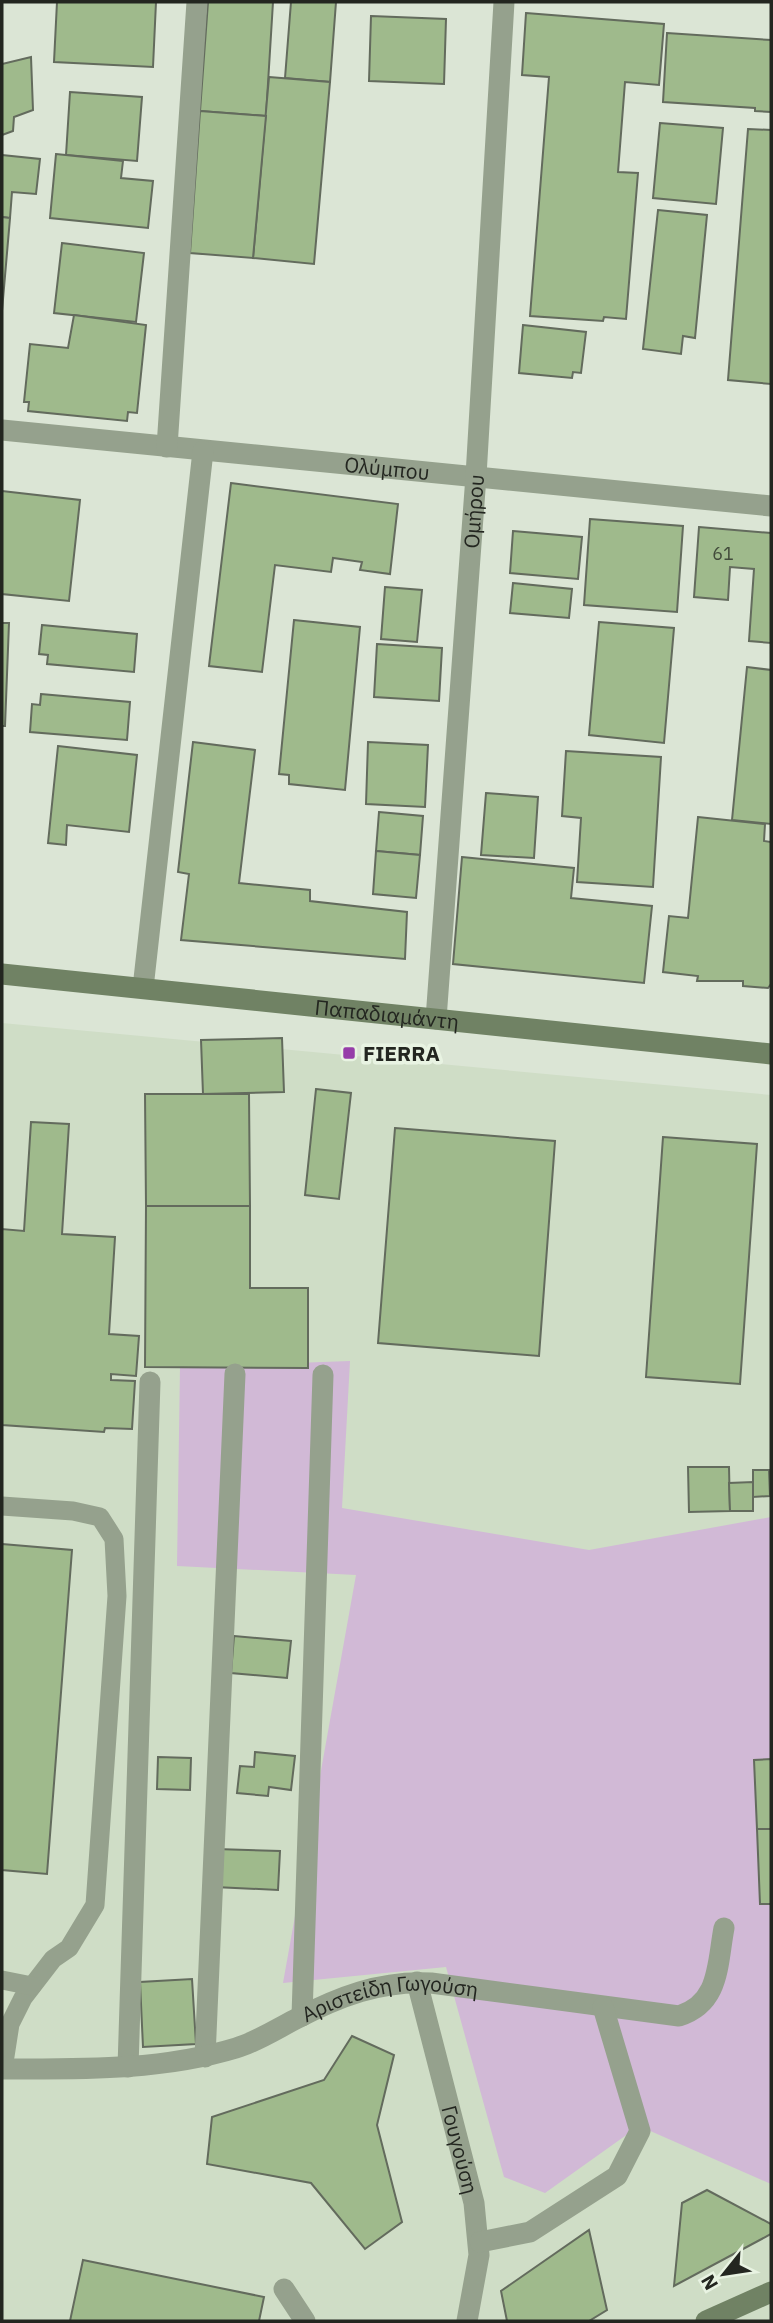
<svg xmlns="http://www.w3.org/2000/svg" width="773" height="2323" viewBox="0 0 773 2323" font-family="'IBM Plex Sans',sans-serif">
	<style>
		.built { fill: #cfddc6 }
		.green { fill: #d1b9d6 }
		.building { fill: #9fba8c; stroke: #636b5d; stroke-width: 2 }
		.lines { fill: none; stroke-linecap: round; stroke-linejoin: round }
		.lane { stroke: #95a18d; stroke-width: 19 }
		.street { stroke: #95a18d; stroke-width: 21 }
		.secondary { stroke: #708264; stroke-width: 21 }
		.poi-dot { fill: #963da9; stroke: #e8f3e2; stroke-width: 2.5 }
		.labels { text-anchor: middle; dominant-baseline: central; stroke-width: 7; stroke-linejoin: round; paint-order: stroke }
		.number-label { font-size: 18px; fill: #424b3b }
		.street-label { font-size: 21px; fill: #232620; stroke: #e8f3e2 }
		.poi-label { font-size: 21px; font-weight: bold; fill: #232620; stroke: #e8f3e2; text-anchor: start }
	</style>
	<rect width="100%" height="100%" fill="#dbe5d5"/>
	<!-- built -->
	<path class="built" d="M 2,1023 L 771,1095 L 771,2321 L 2,2321 Z"/>
	<!-- green -->
	<path class="green" d="M 350,1361 L 342,1508 L 589,1550 L 771,1517 L 771,2184 L 639,2126 L 545,2193 L 504,2177 L 446,1967 L 283,1983 L 356,1575 L 177,1566 L 180,1367 Z"/>
	<!-- building -->
	<g class="building">
		<path d="M 57,2 L 156,2 L 153,67 L 54,62 Z"/>
		<path d="M 208,2 L 273,2 L 266,116 L 200,111 Z"/>
		<path d="M 291,2 L 336,2 L 330,82 L 285,78 Z"/>
		<path d="M 526,13 L 664,24 L 659,85 L 625,82 L 618,172 L 638,173 L 626,319 L 604,317 L 603,321 L 530,316 L 549,77 L 522,75 Z"/>
		<path d="M 371,16 L 446,19 L 444,84 L 369,81 Z"/>
		<path d="M 667,33 L 771,40 L 771,122 L 771,112 L 755,111 L 755,108 L 663,102 Z"/>
		<path d="M 31,57 L 33,110 L 14,117 L 13,131 L 2,135 L 2,64 Z"/>
		<path d="M 269,77 L 330,82 L 314,264 L 253,258 Z"/>
		<path d="M 70,92 L 142,97 L 137,161 L 66,155 Z"/>
		<path d="M 200,111 L 266,116 L 253,258 L 190,253 Z"/>
		<path d="M 660,123 L 723,128 L 716,204 L 653,198 Z"/>
		<path d="M 748,129 L 771,130 L 771,384 L 728,380 Z"/>
		<path d="M 56,154 L 123,161 L 121,178 L 153,181 L 148,228 L 50,218 Z"/>
		<path d="M 2,155 L 40,159 L 36,194 L 12,192 L 10,218 L 2,217 Z"/>
		<path d="M 658,210 L 707,215 L 695,338 L 683,336 L 681,354 L 643,349 Z"/>
		<path d="M 2,217 L 10,218 L 2,311 Z"/>
		<path d="M 62,243 L 144,253 L 136,322 L 54,313 Z"/>
		<path d="M 74,315 L 146,325 L 137,413 L 128,412 L 127,421 L 28,411 L 29,402 L 24,402 L 30,344 L 68,348 Z"/>
		<path d="M 523,325 L 586,332 L 581,373 L 573,372 L 572,378 L 519,373 Z"/>
		<path d="M 231,483 L 398,504 L 390,574 L 360,570 L 362,562 L 333,558 L 331,572 L 275,565 L 262,672 L 209,666 Z"/>
		<path d="M 2,491 L 80,500 L 69,601 L 2,594 Z"/>
		<path d="M 590,519 L 683,526 L 677,612 L 584,605 Z"/>
		<path d="M 699,527 L 771,533 L 771,643 L 749,641 L 754,569 L 730,567 L 728,600 L 694,597 Z"/>
		<path d="M 513,531 L 582,537 L 578,579 L 510,573 Z"/>
		<path d="M 513,583 L 572,589 L 569,618 L 510,613 Z"/>
		<path d="M 385,587 L 422,590 L 417,642 L 381,639 Z"/>
		<path d="M 294,620 L 360,627 L 345,790 L 289,784 L 289,775 L 279,774 Z"/>
		<path d="M 599,622 L 674,628 L 664,743 L 589,735 Z"/>
		<path d="M 2,623 L 9,623 L 5,726 L 2,726 Z"/>
		<path d="M 42,625 L 137,634 L 134,672 L 47,664 L 48,655 L 39,654 Z"/>
		<path d="M 377,644 L 442,648 L 439,701 L 374,697 Z"/>
		<path d="M 747,667 L 771,670 L 771,824 L 732,820 Z"/>
		<path d="M 41,694 L 130,702 L 127,740 L 30,732 L 32,704 L 40,705 Z"/>
		<path d="M 193,742 L 255,750 L 239,883 L 310,890 L 310,901 L 407,912 L 405,959 L 181,940 L 189,874 L 178,872 Z"/>
		<path d="M 368,742 L 428,745 L 425,807 L 366,804 Z"/>
		<path d="M 58,746 L 137,755 L 129,832 L 67,825 L 66,845 L 48,843 Z"/>
		<path d="M 566,751 L 661,757 L 653,887 L 577,882 L 581,818 L 562,816 Z"/>
		<path d="M 486,793 L 538,797 L 534,858 L 481,855 Z"/>
		<path d="M 379,812 L 423,816 L 420,855 L 376,851 Z"/>
		<path d="M 698,817 L 765,824 L 764,841 L 771,842 L 771,984 L 768,988 L 743,986 L 743,981 L 697,981 L 698,976 L 663,972 L 669,916 L 688,918 Z"/>
		<path d="M 376,851 L 420,855 L 416,898 L 373,894 Z"/>
		<path d="M 462,857 L 574,868 L 571,898 L 652,906 L 644,983 L 453,964 Z"/>
		<path d="M 282,1038 L 284,1092 L 203,1094 L 201,1040 Z"/>
		<path d="M 316,1089 L 351,1093 L 339,1199 L 305,1195 Z"/>
		<path d="M 145,1094 L 249,1094 L 250,1206 L 146,1206 Z"/>
		<path d="M 31,1122 L 69,1124 L 62,1234 L 115,1237 L 109,1334 L 139,1336 L 136,1376 L 111,1374 L 111,1380 L 135,1381 L 132,1429 L 105,1428 L 104,1432 L 2,1425 L 2,1229 L 24,1231 Z"/>
		<path d="M 395,1128 L 555,1141 L 539,1356 L 378,1343 Z"/>
		<path d="M 663,1137 L 757,1144 L 740,1384 L 646,1377 Z"/>
		<path d="M 146,1206 L 250,1206 L 250,1288 L 308,1288 L 308,1368 L 145,1367 Z"/>
		<path d="M 688,1467 L 729,1467 L 730,1511 L 689,1512 Z"/>
		<path d="M 753,1470 L 769,1470 L 770,1496 L 753,1497 Z"/>
		<path d="M 753,1482 L 753,1511 L 730,1511 L 729,1483 Z"/>
		<path d="M 2,1544 L 72,1550 L 47,1874 L 2,1870 Z"/>
		<path d="M 234,1636 L 291,1641 L 287,1678 L 231,1673 Z"/>
		<path d="M 255,1752 L 295,1756 L 291,1790 L 269,1787 L 268,1796 L 237,1793 L 240,1766 L 254,1767 Z"/>
		<path d="M 158,1757 L 191,1758 L 190,1790 L 157,1789 Z"/>
		<path d="M 771,1759 L 771,1829 L 757,1829 L 754,1760 Z"/>
		<path d="M 757,1829 L 771,1829 L 771,1904 L 760,1904 Z"/>
		<path d="M 216,1849 L 280,1851 L 278,1890 L 215,1887 Z"/>
		<path d="M 192,1979 L 196,2044 L 143,2047 L 140,1982 Z"/>
		<path d="M 352,2036 L 394,2055 L 377,2125 L 402,2222 L 365,2249 L 311,2183 L 207,2164 L 212,2117 L 324,2080 Z"/>
		<path d="M 707,2190 L 771,2224 L 771,2234 L 674,2286 L 682,2203 Z"/>
		<path d="M 589,2230 L 607,2310 L 589,2321 L 507,2321 L 501,2291 Z"/>
		<path d="M 83,2260 L 264,2297 L 259,2321 L 70,2321 Z"/>
	</g>
	<g class="lines">
		<!-- lane -->
		<g class="lane">
			<path d="M 2,1506 L 73,1511 L 100,1517 L 114,1539 L 117,1596 L 95,1905 L 69,1948 L 53,1959 L 23,1998 L 10,2024 L 3,2069"/>
			<path d="M 2,1980 L 32,1986"/>
		</g>
		<!-- street -->
		<g class="street">
			<path id="s1" d="M 2,430 L 771,506"/>
			<path d="M 167,447 L 197,2"/>
			<path d="M 143,988 L 203,451"/>
			<path id="s2" d="M 436,1019 L 476,476 L 504,2"/>
			<path id="s3" d="M 417,1982 L 474,2203 L 479,2255 L 467,2321"/>
			<path d="M 302,2016 L 323,1375"/>
			<path d="M 205,2057 L 235,1374"/>
			<path d="M 128,2067 L 150,1382"/>
			<path id="s4" d="M 2,2069 C 80,2069 160,2071 236,2048 C 256,2042 275,2030 294,2020 C 338,1997 381,1980 431,1983 L 679,2016 C 720,2003 717,1965 724,1928"/>
			<path d="M 480,2242 L 530,2232 L 617,2176 L 640,2131 L 603,2007"/>
			<path d="M 284,2289 L 305,2321"/>
		</g>
		<!-- secondary -->
		<g class="secondary">
			<path id="s5" d="M 2,974 L 771,1054"/>
			<path d="M 706,2321 L 771,2292"/>
		</g>
	</g>
	<!-- markers -->
	<rect class="poi-dot" x="342" y="1046" width="14" height="14" rx="3.5"/>
	<g class="labels">
		<!-- number labels -->
		<g class="number-label">
			<text x="723" y="553">61</text>
		</g>
		<!-- street labels -->
		<g class="street-label">
			<text stroke="none"><textPath href="#s1" startOffset="387">Ολύμπου</textPath></text>
			<text stroke="none"><textPath href="#s2" startOffset="509">Ομήρου</textPath></text>
			<text stroke="none"><textPath href="#s5" startOffset="387">Παπαδιαμάντη</textPath></text>
			<text stroke="none"><textPath href="#s4" startOffset="401">Αριστείδη Γωγούση</textPath></text>
			<text stroke="none"><textPath href="#s3" startOffset="173">Γουγούση</textPath></text>
		</g>
		<!-- poi labels -->
		<g class="poi-label">
			<text x="363" y="1053">FIERRA</text>
		</g>
	</g>
	<!-- border -->
	<rect width="773" height="2323" fill="none" stroke="#232620" stroke-width="7"/>
	<!-- north arrow -->
	<g transform="translate(724 2274) rotate(240)" stroke="#e8f3e2" stroke-width="5" paint-order="stroke">
	<path d="M0-5L12 26L0 18L-12 26Z" fill="#232620"/>
	<text y="-10" font-size="19" font-weight="bold" text-anchor="middle" fill="#232620">N</text>
	</g>
</svg>
